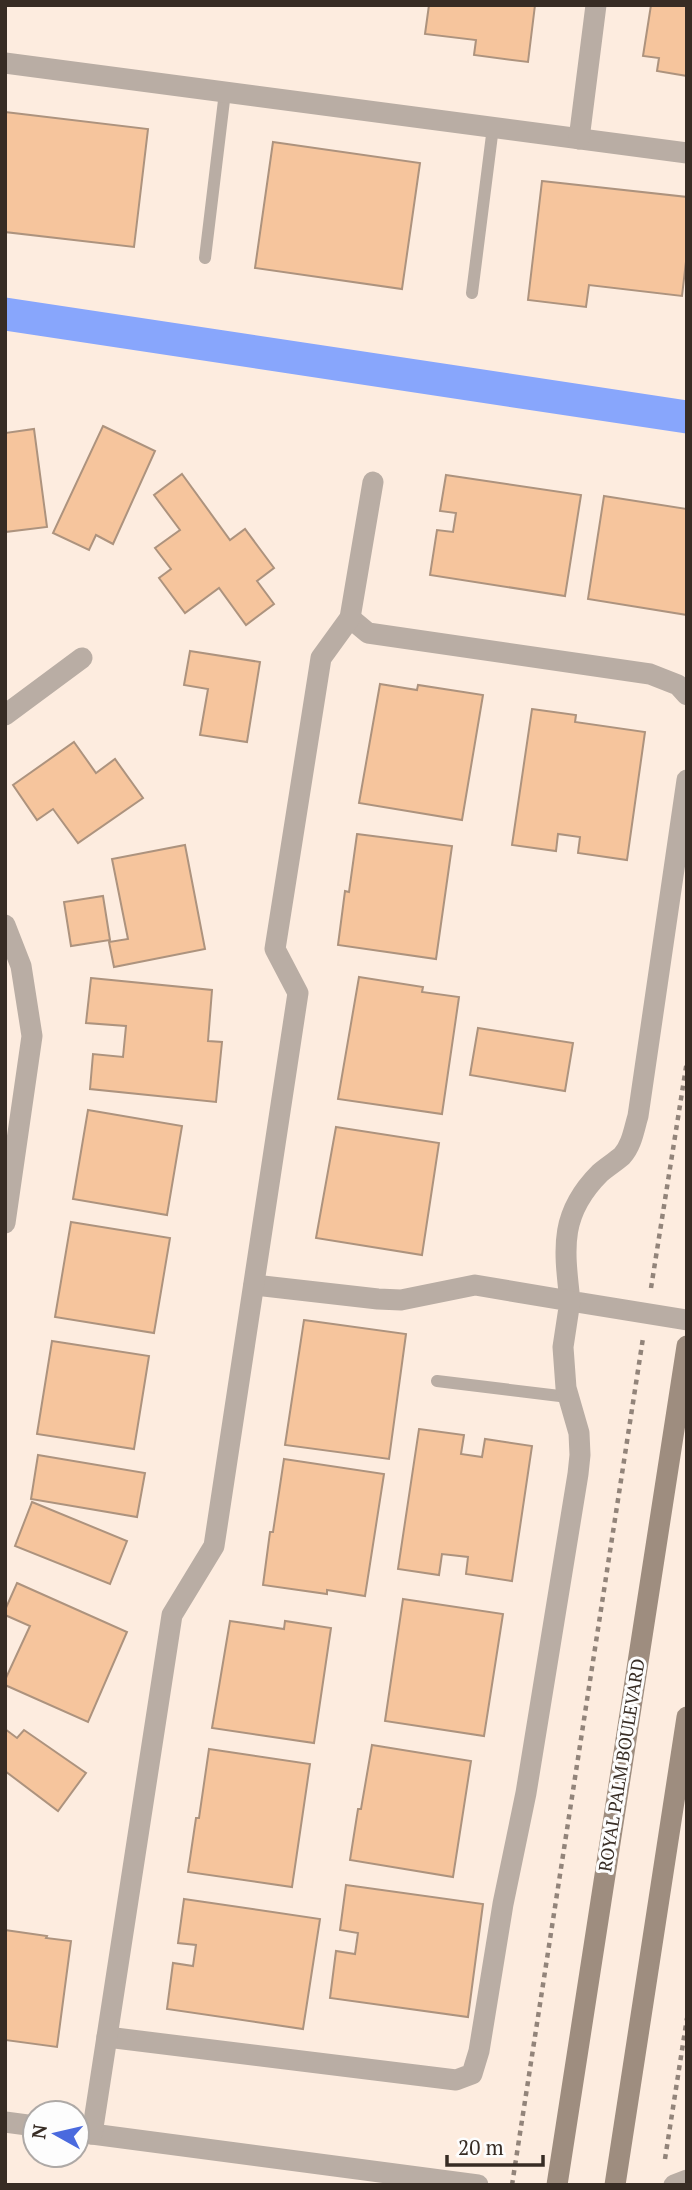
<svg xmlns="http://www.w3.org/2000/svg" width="692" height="2190" viewBox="0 0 692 2190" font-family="'PT Serif',serif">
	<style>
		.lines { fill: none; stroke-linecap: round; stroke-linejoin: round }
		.canal { stroke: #88a6fc; stroke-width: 33 }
		.building { fill: #f6c59d; stroke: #ad937e; stroke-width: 2 }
		.path { stroke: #92847a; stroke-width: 4.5; stroke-dasharray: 5 5; stroke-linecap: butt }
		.lane { stroke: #b9ada4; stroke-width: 12 }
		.street { stroke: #b9ada4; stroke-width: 21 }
		.secondary { stroke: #9e8d7f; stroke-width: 21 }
		.labels { text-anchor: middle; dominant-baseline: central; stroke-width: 6; stroke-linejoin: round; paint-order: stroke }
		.street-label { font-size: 18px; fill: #372c24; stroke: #fdfdfd }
	</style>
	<rect width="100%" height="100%" fill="#fdecdf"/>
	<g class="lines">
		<!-- canal -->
		<path class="canal" d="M 5,314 L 687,417"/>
	</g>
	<!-- building -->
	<g class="building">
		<path d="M 429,5 L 535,5 L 528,62 L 474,55 L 476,40 L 425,34 Z"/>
		<path d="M 651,5 L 687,5 L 687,76 L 657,71 L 659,58 L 643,56 Z"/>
		<path d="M 5,112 L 148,129 L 134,247 L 5,232 Z"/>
		<path d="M 273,142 L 420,163 L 402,289 L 255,268 Z"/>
		<path d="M 542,181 L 687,197 L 687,253 L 682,296 L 589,285 L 586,307 L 528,300 Z"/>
		<path d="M 103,426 L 155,451 L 113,544 L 96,535 L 89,550 L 53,533 Z"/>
		<path d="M 34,429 L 47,527 L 5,532 L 5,433 Z"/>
		<path d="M 182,474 L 230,540 L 245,529 L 274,568 L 257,581 L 274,604 L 246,625 L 219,588 L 185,613 L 159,578 L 171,569 L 155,548 L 180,530 L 154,495 Z"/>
		<path d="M 446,475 L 581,495 L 565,596 L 430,575 L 437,530 L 453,532 L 456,513 L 440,511 Z"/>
		<path d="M 604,496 L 687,509 L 687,615 L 588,599 Z"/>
		<path d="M 190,651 L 260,662 L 247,742 L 200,735 L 208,689 L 184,685 Z"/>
		<path d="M 380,684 L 417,690 L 418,685 L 483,695 L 462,820 L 359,803 Z"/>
		<path d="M 532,709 L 576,715 L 575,722 L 645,732 L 627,860 L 578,853 L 580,837 L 558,834 L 556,851 L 512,845 Z"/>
		<path d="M 74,742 L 96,773 L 115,759 L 143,798 L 78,843 L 53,809 L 37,820 L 13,785 Z"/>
		<path d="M 357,834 L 452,846 L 436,959 L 338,945 L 345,891 L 349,892 Z"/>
		<path d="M 185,845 L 205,949 L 114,967 L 109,942 L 128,939 L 112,859 Z"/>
		<path d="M 103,896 L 110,940 L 71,946 L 64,902 Z"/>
		<path d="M 359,977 L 423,987 L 422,992 L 459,997 L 442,1114 L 338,1099 Z"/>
		<path d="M 91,978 L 212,990 L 208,1041 L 222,1042 L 216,1102 L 90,1089 L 93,1054 L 123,1057 L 126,1026 L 86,1023 Z"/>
		<path d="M 478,1028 L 573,1043 L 565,1091 L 470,1075 Z"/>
		<path d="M 88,1110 L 182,1126 L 167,1215 L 73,1199 Z"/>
		<path d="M 336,1127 L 439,1143 L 422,1255 L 316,1238 Z"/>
		<path d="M 71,1222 L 170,1238 L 154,1333 L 55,1317 Z"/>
		<path d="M 304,1320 L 406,1334 L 389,1459 L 285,1445 Z"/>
		<path d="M 52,1341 L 149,1356 L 134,1449 L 37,1434 Z"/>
		<path d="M 419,1429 L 464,1435 L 461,1454 L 482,1457 L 485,1439 L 532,1446 L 512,1581 L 466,1574 L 468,1557 L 442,1554 L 439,1575 L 398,1569 Z"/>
		<path d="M 38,1455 L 145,1473 L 137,1517 L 31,1499 Z"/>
		<path d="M 284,1459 L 384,1474 L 365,1596 L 327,1590 L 327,1594 L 263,1585 L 270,1532 L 273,1532 Z"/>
		<path d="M 32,1502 L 127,1541 L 110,1584 L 15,1546 Z"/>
		<path d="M 17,1583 L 127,1632 L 88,1722 L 5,1685 L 5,1680 L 30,1626 L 5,1615 L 5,1610 Z"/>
		<path d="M 403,1599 L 503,1614 L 484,1736 L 385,1721 Z"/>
		<path d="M 230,1621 L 284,1629 L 285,1621 L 331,1628 L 314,1743 L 212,1728 Z"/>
		<path d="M 5,1729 L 17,1738 L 24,1730 L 86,1773 L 58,1811 L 5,1771 Z"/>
		<path d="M 372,1745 L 471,1761 L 453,1877 L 350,1860 L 358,1809 L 361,1809 Z"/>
		<path d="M 209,1749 L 310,1764 L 292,1887 L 188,1872 L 196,1818 L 199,1818 Z"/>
		<path d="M 346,1885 L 483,1904 L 468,2017 L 330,1998 L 336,1951 L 355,1954 L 358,1933 L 340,1930 Z"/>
		<path d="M 184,1899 L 320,1919 L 303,2029 L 167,2009 L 173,1963 L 193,1966 L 196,1945 L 178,1943 Z"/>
		<path d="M 5,1930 L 47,1936 L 46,1938 L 71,1941 L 57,2047 L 5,2040 Z"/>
	</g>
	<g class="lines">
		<!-- path -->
		<g class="path">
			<path d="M 651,1288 L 687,1061"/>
			<path d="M 665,2159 L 687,2018"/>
			<path d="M 512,2185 L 643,1338"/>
		</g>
		<!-- lane -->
		<g class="lane">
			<path d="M 205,258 L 225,92"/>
			<path d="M 472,293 L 493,127"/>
			<path d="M 437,1381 L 568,1397"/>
		</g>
		<!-- street -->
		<g class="street">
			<path d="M 5,63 L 687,153"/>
			<path d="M 579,139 L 596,5"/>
			<path d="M 350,618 L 368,633 L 650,674 L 678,685 L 687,695"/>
			<path d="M 5,715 L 82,658"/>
			<path d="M 687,780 L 638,1116 C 634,1129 632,1145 622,1156 C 615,1162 607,1167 600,1173 C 559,1214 564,1248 570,1301 L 687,1320"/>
			<path d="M 5,925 L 21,966 L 32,1036 L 5,1223"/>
			<path d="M 107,2037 L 456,2080 L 472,2074 L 479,2051 L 503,1904 L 526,1793 L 578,1474 L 580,1455 L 579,1433 L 566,1388 L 563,1347 L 570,1301 L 475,1285 L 401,1300 L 378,1299 L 254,1285"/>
			<path d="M 5,2122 L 35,2126"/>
			<path d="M 77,2132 L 478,2185"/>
			<path d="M 92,2134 L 172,1615 L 214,1546 L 298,993 L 275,949 L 321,658 L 350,618 L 373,482"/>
			<path d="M 674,2185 L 687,2180"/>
		</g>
		<!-- secondary -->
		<g class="secondary">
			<path d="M 557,2185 L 687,1346"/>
			<path d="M 615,2185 L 687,1717"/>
		</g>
	</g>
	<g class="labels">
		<!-- street labels -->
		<g class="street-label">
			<text transform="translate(621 1765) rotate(-81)">ROYAL PALM BOULEVARD</text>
		</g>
	</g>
	<!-- border -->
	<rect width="692" height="2190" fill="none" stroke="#372c24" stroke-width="14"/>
	<!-- north arrow -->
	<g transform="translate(56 2134) rotate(278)"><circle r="33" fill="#fdfdfd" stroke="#aea9a6" stroke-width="2"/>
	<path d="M0-5L12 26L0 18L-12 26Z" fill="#4a6ade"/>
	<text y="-10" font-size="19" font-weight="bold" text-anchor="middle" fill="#372c24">N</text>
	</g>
	<!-- scale -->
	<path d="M447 2155v10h96v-10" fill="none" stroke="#372c24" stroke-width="3.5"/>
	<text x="458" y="2155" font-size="21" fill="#372c24" stroke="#fdfdfd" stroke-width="5" paint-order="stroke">20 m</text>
</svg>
